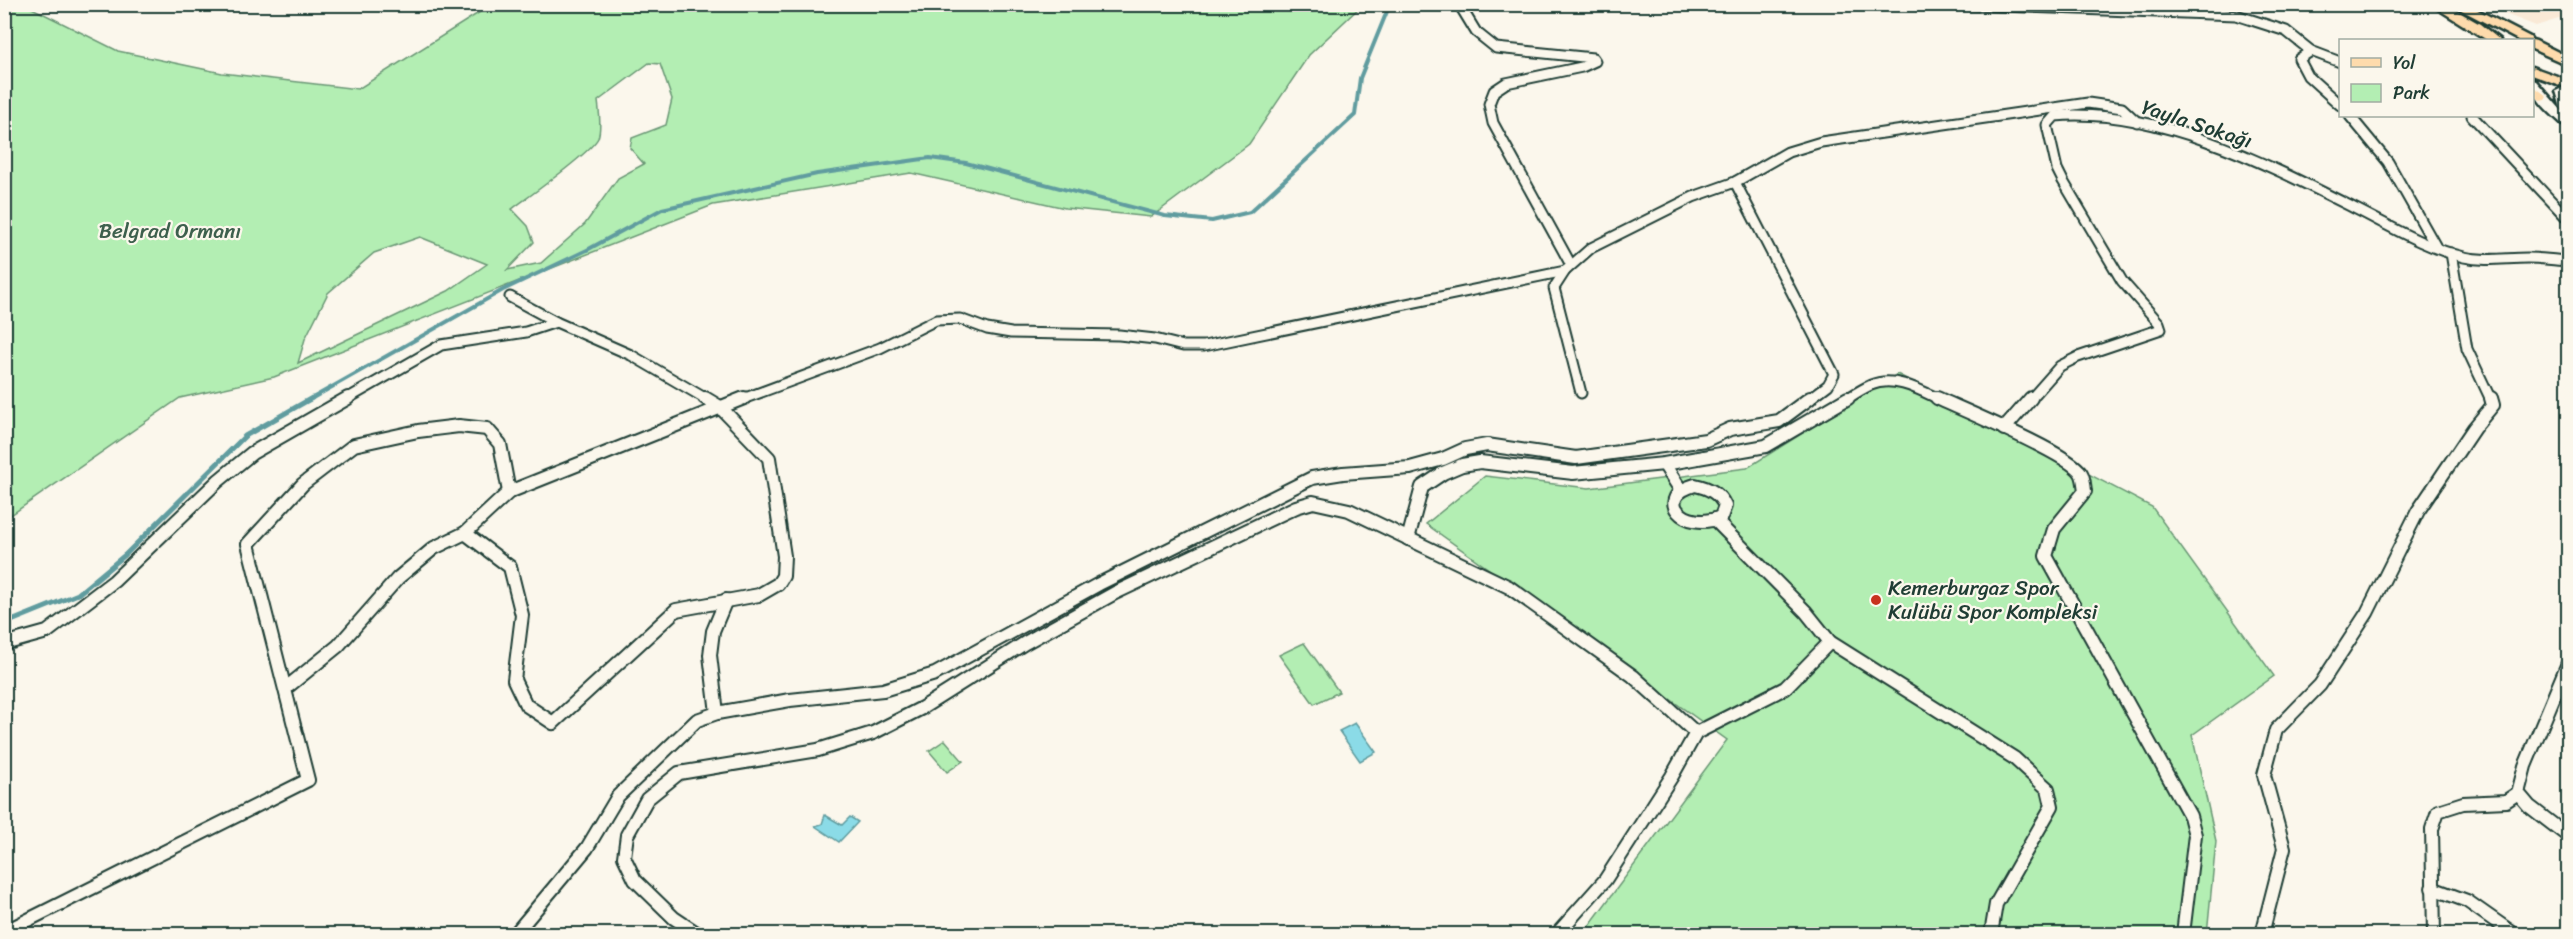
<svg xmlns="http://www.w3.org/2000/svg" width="2573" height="939" viewBox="0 0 2573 939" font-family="Sriracha,sans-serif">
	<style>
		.built { fill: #f9e9d6 }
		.green { fill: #b3eeb3; stroke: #699674; stroke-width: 1.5; fill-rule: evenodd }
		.water { fill: #8bdbe7; stroke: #609c9f; stroke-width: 1.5 }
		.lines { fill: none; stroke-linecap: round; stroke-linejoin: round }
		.stream-far1 { stroke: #609c9f; stroke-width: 4 }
		.stream { stroke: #609c9f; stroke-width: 5 }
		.street-far1-casing { stroke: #1f3d34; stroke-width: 13 }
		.street-casing { stroke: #1f3d34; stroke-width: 16 }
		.secondary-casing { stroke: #1f3d34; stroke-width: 5 }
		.primary-casing { stroke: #1f3d34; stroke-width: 5 }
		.street-far1 { stroke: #fbf7ec; stroke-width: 9 }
		.street { stroke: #fbf7ec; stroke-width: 12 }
		.secondary { fill: #fbf7ec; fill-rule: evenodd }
		.primary { fill: #fedbac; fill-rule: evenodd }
		.poi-dot { fill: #c8321e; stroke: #fbf7ec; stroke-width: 2 }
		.labels { text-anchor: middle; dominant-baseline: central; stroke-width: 4.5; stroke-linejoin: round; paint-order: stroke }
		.street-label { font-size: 21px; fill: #1f3d34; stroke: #fbf7ec }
		.park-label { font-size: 21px; fill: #3d604d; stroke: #fbf7ec }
		.poi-label { font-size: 21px; fill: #1f3d34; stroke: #fbf7ec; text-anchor: start }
	</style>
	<rect width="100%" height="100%" fill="#fbf7ec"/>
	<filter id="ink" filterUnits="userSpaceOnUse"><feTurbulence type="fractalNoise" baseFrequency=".0167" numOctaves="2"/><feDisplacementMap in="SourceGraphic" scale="12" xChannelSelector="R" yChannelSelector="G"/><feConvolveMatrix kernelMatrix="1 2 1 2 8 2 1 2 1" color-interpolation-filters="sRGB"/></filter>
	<g filter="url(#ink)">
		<!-- built -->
		<path class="built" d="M 2482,5 L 2568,5 L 2568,16 L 2536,26 Z"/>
		<!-- green -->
		<g class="green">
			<path d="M 5,4 L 26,5 L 118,51 L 222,73 L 358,89 L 480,12 L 505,5 L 1362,5 L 1309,55 L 1249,144 L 1151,217 L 1065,208 L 911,173 L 713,205 L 274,377 L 180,398 L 5,519 ZM 649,63 L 660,64 L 672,99 L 666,125 L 632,138 L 630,148 L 644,164 L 618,178 L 585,224 L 541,263 L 507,270 L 534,242 L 528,226 L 512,209 C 528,197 591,153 598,138 C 602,127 599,111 598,101 ZM 420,237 L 487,264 L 448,291 L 298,363 L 305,339 L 328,293 L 374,253 Z"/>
			<path d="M 1897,374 L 2152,507 L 2274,676 L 2192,735 L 2216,841 L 2207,934 L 1583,934 L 1727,740 L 1426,524 L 1485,476 L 1589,488 L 1747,468 Z"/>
			<path d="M 1304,643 L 1339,692 L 1314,704 L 1279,655 Z"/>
			<path d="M 945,740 L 963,761 L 947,772 L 929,751 Z"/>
		</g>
		<!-- water -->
		<g class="water">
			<path d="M 1355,723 L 1376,752 L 1360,761 L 1339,731 Z"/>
			<path d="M 825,815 L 842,825 L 850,817 L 858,822 L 839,842 L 815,826 L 822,824 Z"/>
		</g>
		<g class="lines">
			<!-- stream-far1 -->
			<path class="stream-far1" d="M 309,400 L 503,290 L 587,250 L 662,209 L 817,174 L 930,158 L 966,163 L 1165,216 L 1212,221 L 1250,212 L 1355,115 L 1360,78 L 1390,4"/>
			<!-- stream -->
			<path class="stream" d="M 4,624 L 78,594 L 125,555 L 245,436 L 312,398"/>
			<!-- street-far1 casing -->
			<g class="street-far1-casing">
				<g id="street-far1">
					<path d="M 1464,4 L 1462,9 L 1476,32 L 1496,48 L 1593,58 L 1595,61 L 1582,67 L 1506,83 L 1494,91 L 1489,104 L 1493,123 L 1571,265"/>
					<path d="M 1950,4 L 2236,15 L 2286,31 L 2311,51 L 2340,62"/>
					<path d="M 2311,51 L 2299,59 L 2308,76 L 2340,105"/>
					<path d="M 2350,116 L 2388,162 L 2436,247"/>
					<path d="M 2472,116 L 2568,219"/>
					<path d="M 1735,182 L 1834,374 L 1828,385 L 1808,400"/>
					<path d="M 2451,253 L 2467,349 L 2491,400"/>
					<path d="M 1565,271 L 1554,288 L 1581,393"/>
					<path d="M 510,297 L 556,322 L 631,355 L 708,400"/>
					<path d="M 345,400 L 441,345 L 526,332 L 556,322"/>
					<path d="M 740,400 L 880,348 L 936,320 L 960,319 L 987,329 L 1011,333 L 1119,335 L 1155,339 L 1183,346 L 1204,346 L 1565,271 L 1591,248 L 1693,197 L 1735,182 L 1788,152 L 1821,142 L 2088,103 L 2122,108 L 2137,122"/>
					<path d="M 1845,400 C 1853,395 1862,389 1871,385 C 1894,375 1920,390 1941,400"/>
					<path d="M 2030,400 L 2060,366 L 2078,357 L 2161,329 L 2159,323 L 2122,281 L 2063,181 L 2057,169 L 2047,125 L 2055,116 C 2157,107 2267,164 2356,209 C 2390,226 2426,248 2464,257 C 2485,262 2506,258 2527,258 C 2541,258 2554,260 2568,261"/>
				</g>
			</g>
			<!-- street casing -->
			<g class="street-casing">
				<g id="street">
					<path d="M 1937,398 C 1963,410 2070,454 2081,473 C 2084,478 2084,485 2085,491 L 2054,529 L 2046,556 L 2190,816 L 2195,835 L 2183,934"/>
					<path d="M 2004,429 L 2031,398"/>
					<path d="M 1664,464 L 1680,489"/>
					<path d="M 1695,485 C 1709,488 1719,493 1725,506 L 1721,517 C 1684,533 1652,497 1695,485 Z"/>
					<path d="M 1716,521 L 1806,612 L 1830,642 L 2014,758 L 2048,789 L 2052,806 L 1996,904 L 1991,934"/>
					<path d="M 465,533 L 509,492 L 744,398"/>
					<path d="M 1408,539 L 1422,487 L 1443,473 L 1462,465 L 1480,462 L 1573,473 L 1664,464 L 1766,446 L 1848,398"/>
					<path d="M 4,644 L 47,632 L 114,581 L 218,481 L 252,453 L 348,398"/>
					<path d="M 2568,663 L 2525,766 L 2518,793 L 2529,806 L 2568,836"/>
					<path d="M 286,688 L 338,646 L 398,578 L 434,548 L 465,533 L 510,567 L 522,615 L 514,680 L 526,705 L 553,723 L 676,610 L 759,595 L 778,584 L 783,576 L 784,556 L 769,458 L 720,407 L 705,398"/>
					<path d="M 717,713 L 710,655 L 713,631 L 726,600"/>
					<path d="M 2432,888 L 2467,901 L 2514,934"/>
					<path d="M 4,932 L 308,780 L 248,544 L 303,484 L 354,445 L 418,431 L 459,426 L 487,429 L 500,444 L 509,492"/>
					<path d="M 515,934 L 587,848 L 618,796 L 697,720 L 717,713 L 790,700 L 883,690 L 935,674 L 1099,584 L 1312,478 L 1343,473 L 1410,468 L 1443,459 L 1465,449 L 1487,445 L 1576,458 L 1706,440 L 1730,429 L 1779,421 L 1810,398"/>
					<path d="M 698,934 L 674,918 L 635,880 L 624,857 L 627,835 L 647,799 L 679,773 L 818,750 L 873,733 L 922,708 L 1025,643 L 1115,593 L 1296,507 L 1313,502 L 1349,510 L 1509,587 L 1633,676 L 1696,733"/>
					<path d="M 1557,934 L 1605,880 L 1672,776 L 1696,733 L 1785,688 L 1830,642"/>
					<path d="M 2262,934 L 2284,848 L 2264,775 L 2276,730 L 2320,685 L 2367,613 L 2418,511 L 2474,428 L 2493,405 L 2491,398"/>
					<path d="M 2434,934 L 2432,829 L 2438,811 L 2463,803 L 2506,801 L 2518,793"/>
				</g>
			</g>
			<!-- secondary casing -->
			<g class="secondary-casing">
				<path id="secondary" d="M 2532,80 L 2536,81 L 2562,111 L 2556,91 L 2568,85 L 2568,115 L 2566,115 L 2568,118 L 2568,127 L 2564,126 C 2550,112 2532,100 2532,80 Z"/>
			</g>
			<!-- primary casing -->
			<g class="primary-casing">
				<g id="primary">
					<path d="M 2430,4 L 2445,4 L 2480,24 L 2500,40 L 2487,40 Z"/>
					<path d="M 2450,4 L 2466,4 L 2530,37 L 2532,40 L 2536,41 L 2568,57 L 2568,65 L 2532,49 L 2532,40 L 2518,40 Z"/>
					<path d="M 2532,67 L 2568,80 L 2568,88 L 2532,75 Z"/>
					<path d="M 2532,85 L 2547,96 L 2545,99 L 2541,100 L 2532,96 Z"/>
				</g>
			</g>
			<!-- street-far1 -->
			<use href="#street-far1" class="street-far1"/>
			<!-- street -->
			<use href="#street" class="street"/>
			<!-- secondary -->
			<use href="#secondary" class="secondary"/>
			<!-- primary -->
			<use href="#primary" class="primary"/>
		</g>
	</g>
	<!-- markers -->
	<circle class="poi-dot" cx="1876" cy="600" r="6"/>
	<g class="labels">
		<!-- street labels -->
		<g class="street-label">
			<text transform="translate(2197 124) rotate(18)">Yayla Sokağı</text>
		</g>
		<!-- park labels -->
		<g class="park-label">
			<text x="170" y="231">Belgrad Ormanı</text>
		</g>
		<!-- poi labels -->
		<g class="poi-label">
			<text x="1888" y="588">Kemerburgaz Spor<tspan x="1888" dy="24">Kulübü Spor Kompleksi</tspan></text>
		</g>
	</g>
	<!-- margin -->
	<rect width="2573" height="939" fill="none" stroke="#fbf7ec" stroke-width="24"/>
	<rect x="12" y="12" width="2549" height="915" fill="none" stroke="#1f3d34" stroke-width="2" filter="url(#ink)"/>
	<!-- legend -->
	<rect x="2339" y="39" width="195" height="78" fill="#fbf7ec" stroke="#a3ada2" stroke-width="1.5"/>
	<rect x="2351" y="58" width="30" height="9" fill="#fedbac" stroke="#a3ada2" stroke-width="1.5"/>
	<text x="2393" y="69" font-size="18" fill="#1f3d34">Yol</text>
	<rect x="2351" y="84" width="30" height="18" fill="#b3eeb3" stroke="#a3ada2" stroke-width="1.5"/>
	<text x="2393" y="99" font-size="18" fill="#1f3d34">Park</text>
</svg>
